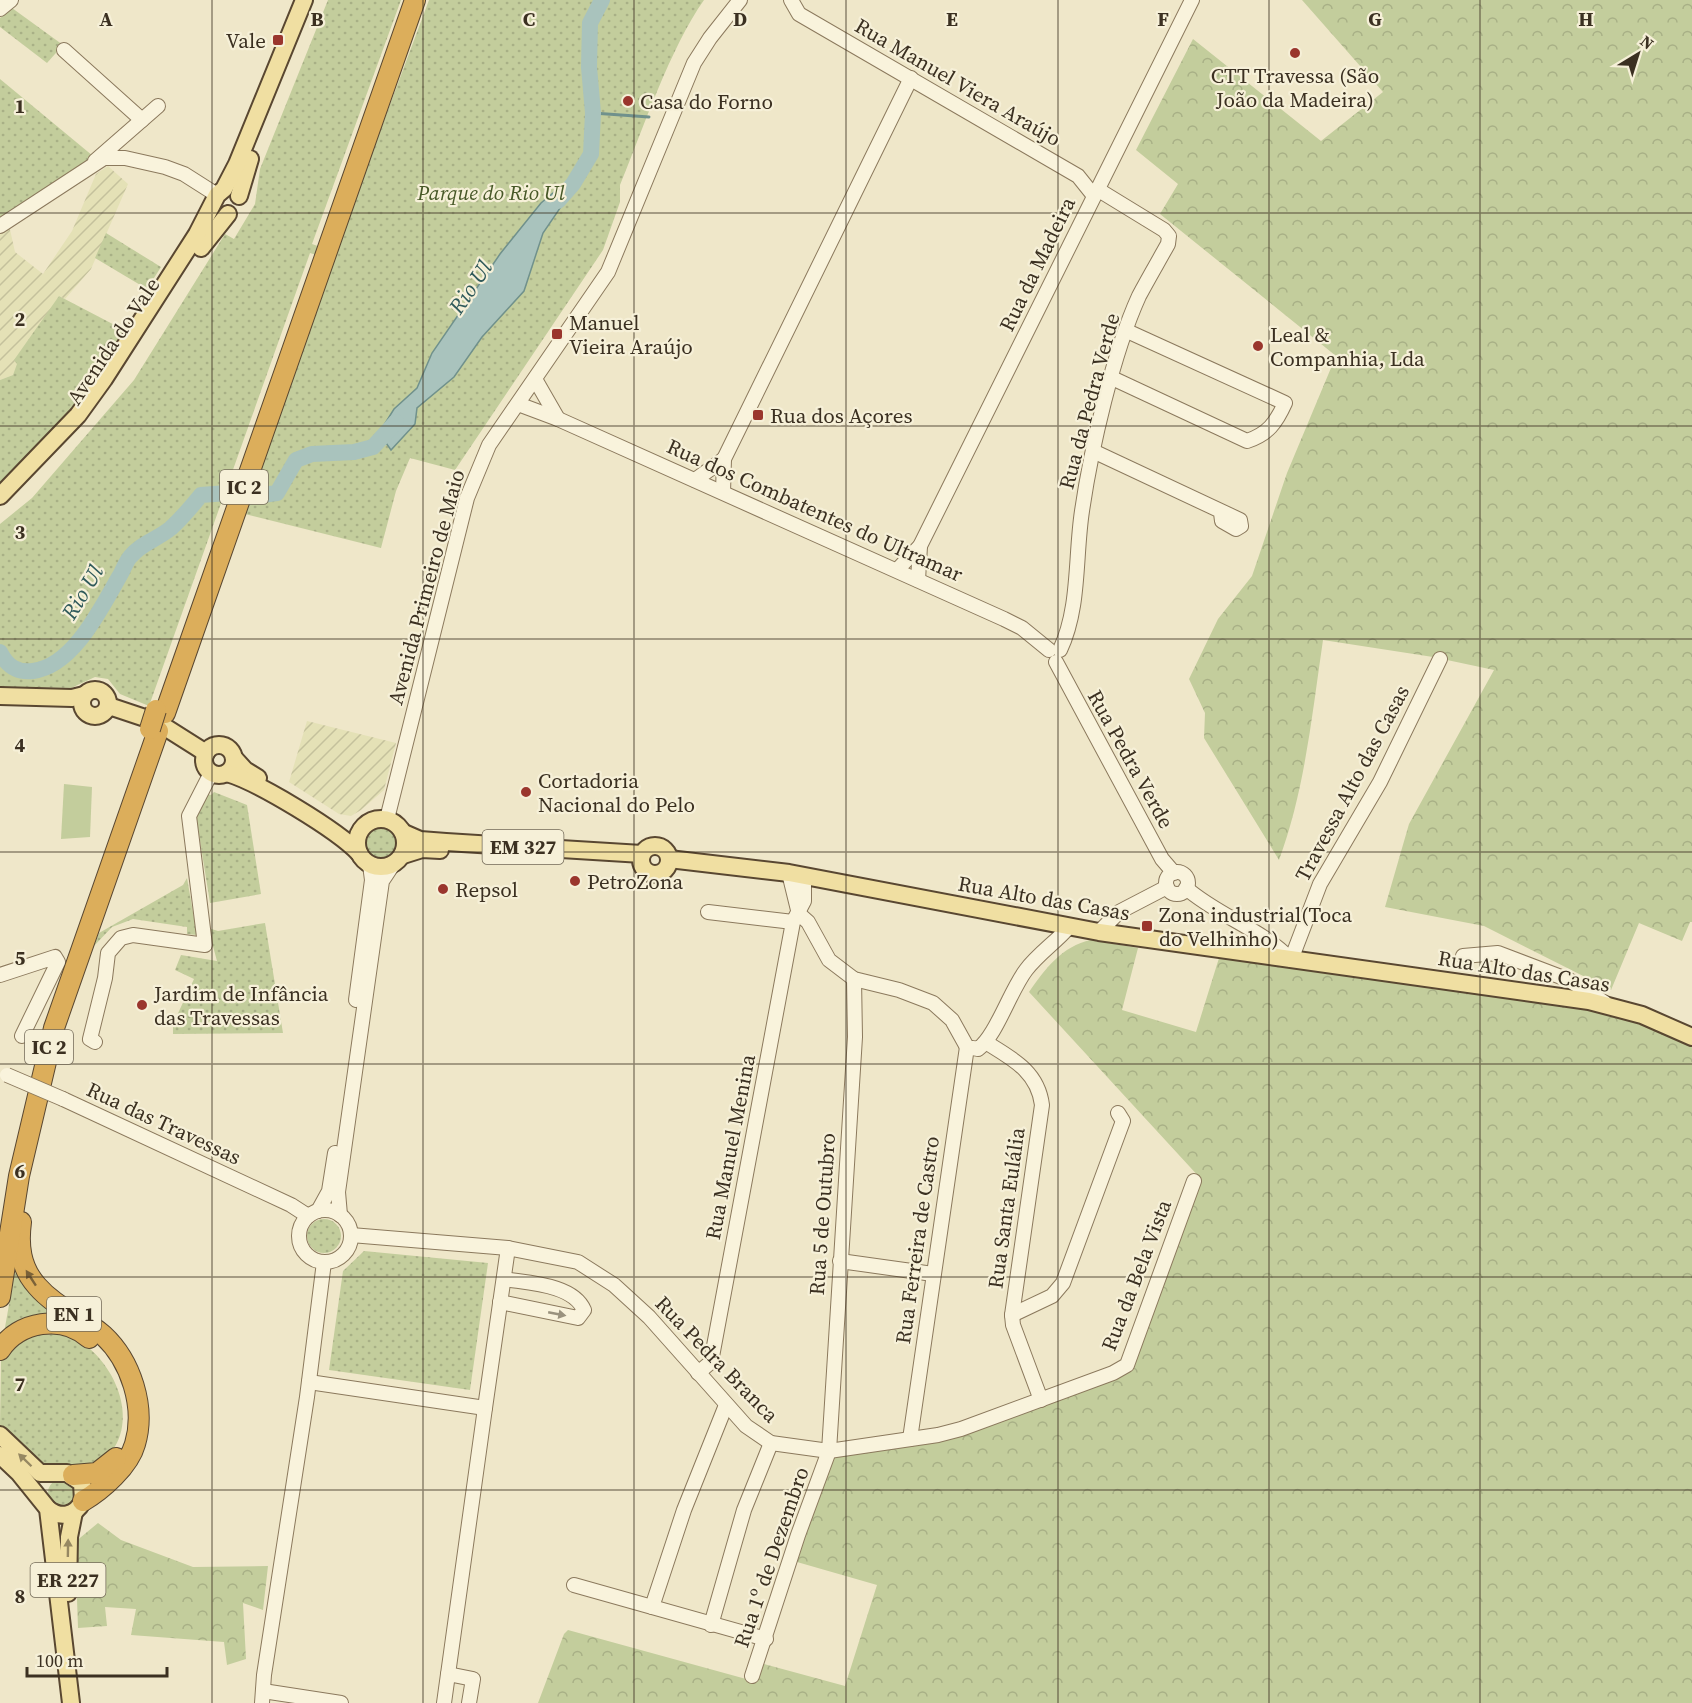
<svg xmlns="http://www.w3.org/2000/svg" width="1692" height="1703" viewBox="0 0 1692 1703" font-family="'Source Serif 4',serif">
	<style>
		.farmland { fill: url(#farmland-furrows) }
		.grass { fill: url(#grass-dots) }
		.forest { fill: url(#forest-crowns) }
		.garden { fill: #c3cd9c }
		.water { fill: #a9c3bd; stroke: #70918c; stroke-width: 1.5 }
		.lines { fill: none; stroke-linecap: round; stroke-linejoin: round }
		.stream { stroke: #70918c; stroke-width: 3 }
		.river { stroke: #a9c3bd; stroke-width: 16 }
		.minor-casing { stroke: #8b795d; stroke-width: 16 }
		.major-casing { stroke: #594731; stroke-width: 20 }
		.highway-casing { stroke: #594731; stroke-width: 22 }
		.minor { stroke: #f9f3dc; stroke-width: 14 }
		.major { stroke: #f0dfa2; stroke-width: 16 }
		.highway { stroke: #dcae5b; stroke-width: 20 }
		.minor-bridge-casing { stroke: #8b795d; stroke-width: 16; stroke-linecap: butt }
		.highway-bridge-casing { stroke: #594731; stroke-width: 22; stroke-linecap: butt }
		.minor-bridge { stroke: #f9f3dc; stroke-width: 14 }
		.highway-bridge { stroke: #dcae5b; stroke-width: 20 }
		.oneway { fill: #7b6238 }
		.oneway2 { fill: #9a927e }
		.oneway3 { fill: #968862 }
		.grid { fill: none; stroke: #3b3021; stroke-width: 1.5; stroke-opacity: 0.55 }
		.poi-dot { fill: #9a362d; stroke: #f6f0d8; stroke-width: 2 }
		.labels { text-anchor: middle; dominant-baseline: central; stroke-width: 4.5; stroke-linejoin: round; paint-order: stroke }
		.shield { fill: #f6f0d8; stroke: #736a58; stroke-width: 1.5 }
		.shield-label { font-size: 20px; font-weight: bold; fill: #3b3021 }
		.poi-label { font-size: 21px; fill: #3b3021; stroke: #f6f0d8; text-anchor: start }
		.street-label { font-size: 21px; fill: #3b3021; stroke: #f6f0d8 }
		.park-label { font-size: 21px; font-style: italic; fill: #475827; stroke: #f6f0d8 }
		.water-label { font-size: 22px; font-style: italic; fill: #305a5b; stroke: #f6f0d8 }
		.grid-label { font-size: 20px; text-anchor: middle; font-weight: bold; fill: #3b3021; stroke: #f6f0d8; stroke-width: 4.5; stroke-linejoin: round; paint-order: stroke }
	</style>
	<defs>
		<pattern id="farmland-furrows" width="10" height="10" patternUnits="userSpaceOnUse" patternTransform="scale(1.5)"><rect width="10" height="10" fill="#e4e1b6"/><path d="M-1 1l2-2M0 10L10 0M9 11l2-2" fill="none" stroke="#c4c19c"/></pattern>
		<pattern id="grass-dots" width="8" height="8" patternUnits="userSpaceOnUse" patternTransform="scale(1.5)"><rect width="8" height="8" fill="#c3cd9c"/><path d="M2 2h.1M6 6h.1" fill="none" stroke="#a8b086" stroke-width="1.8" stroke-linecap="round"/></pattern>
		<pattern id="forest-crowns" width="20" height="18" patternUnits="userSpaceOnUse" patternTransform="scale(1.5)"><rect width="20" height="18" fill="#c3cd9c"/><path d="M2 6a3 3 0 1 1 6 0M12 15a3 3 0 1 1 6 0" fill="none" stroke="#a8b086"/></pattern>
	</defs>
	<rect width="100%" height="100%" fill="#efe7c9"/>
	<!-- farmland -->
	<g class="farmland">
		<path d="M 108,166 L 128,184 L 91,269 L 65,299 L 59,296 L 13,375 L 0,380 L 0,230 L 9,225 L 15,252 L 43,274 L 72,231 L 96,174 Z"/>
		<path d="M 307,721 L 396,743 L 384,790 L 361,810 L 351,816 L 339,814 L 289,782 Z"/>
	</g>
	<!-- grass -->
	<g class="grass">
		<path d="M 328,0 L 401,0 L 312,244 L 335,252 L 429,0 L 704,0 C 670,48 643,129 620,185 L 620,202 L 603,250 L 455,470 L 410,458 L 396,491 L 381,548 L 245,514 L 332,260 L 310,253 L 149,706 L 120,694 L 108,679 L 95,677 L 71,688 L 0,687 L 0,524 L 32,498 L 134,380 L 225,234 L 234,239 L 255,204 L 260,169 Z"/>
		<path d="M 12,8 L 63,45 L 47,63 L 0,27 L 0,18 Z"/>
		<path d="M 0,79 L 93,156 L 0,222 Z"/>
		<path d="M 106,233 L 161,267 L 147,289 L 95,258 Z"/>
		<path d="M 59,296 L 128,332 L 71,410 L 0,484 L 0,380 L 13,375 L 17,364 L 14,360 Z"/>
		<path d="M 214,792 L 247,805 L 261,894 L 210,903 L 198,828 L 195,827 L 197,814 L 207,794 L 211,795 Z"/>
		<circle cx="382" cy="843" r="17"/>
		<path d="M 187,878 L 197,935 L 187,934 L 187,927 L 133,919 L 112,927 L 94,946 L 99,933 L 183,885 Z"/>
		<path d="M 265,923 L 283,1033 L 173,1034 L 173,1024 L 194,979 L 175,970 L 181,955 L 217,961 L 208,928 L 218,931 Z"/>
		<circle cx="324" cy="1236" r="17"/>
		<path d="M 364,1251 L 488,1263 L 470,1390 L 329,1370 L 343,1271 Z"/>
		<path d="M 16,1265 L 84,1327 L 4,1333 Z"/>
		<path d="M 36,1332 C 45,1332 59,1331 68,1335 C 108,1351 140,1411 113,1450 C 108,1456 101,1461 96,1467 L 64,1464 L 46,1468 L 0,1426 L 1,1360 L 5,1353 Z"/>
		<circle cx="62" cy="1493" r="14"/>
	</g>
	<!-- forest -->
	<g class="forest">
		<path d="M 1302,0 L 1692,0 L 1692,922 L 1690,922 L 1682,941 L 1639,923 L 1611,990 L 1484,926 L 1385,907 L 1409,824 L 1494,670 L 1433,657 L 1323,640 C 1312,714 1305,790 1279,860 L 1204,738 L 1205,713 L 1189,679 L 1218,619 L 1252,576 L 1287,473 L 1336,356 L 1160,214 L 1178,184 L 1136,150 L 1193,39 L 1321,141 L 1383,92 Z"/>
		<path d="M 1091,940 L 1138,948 L 1122,1010 L 1196,1032 L 1219,958 L 1594,1010 L 1641,1023 L 1692,1044 L 1692,1703 L 538,1703 L 564,1634 L 568,1630 L 757,1682 L 764,1664 L 845,1686 L 877,1585 L 797,1562 L 831,1458 L 956,1437 L 1130,1370 L 1201,1179 L 1029,992 C 1045,969 1062,946 1091,940 Z"/>
		<path d="M 98,1523 L 121,1540 L 193,1567 L 268,1566 L 263,1610 L 243,1603 L 246,1659 L 227,1665 L 224,1642 L 131,1635 L 136,1609 L 105,1607 L 107,1626 L 78,1628 L 75,1542 Z"/>
	</g>
	<!-- garden -->
	<path class="garden" d="M 64,784 L 92,787 L 90,837 L 61,839 Z"/>
	<!-- water -->
	<path class="water" d="M 565,183 L 573,184 L 567,198 L 543,233 L 524,291 L 482,337 L 454,377 L 417,408 L 415,424 L 391,450 L 379,433 L 394,409 L 417,388 L 432,353 L 500,254 L 541,203 Z"/>
	<g class="lines">
		<!-- stream -->
		<path class="stream" d="M 593,113 L 649,117"/>
		<!-- river -->
		<g class="river">
			<path d="M 558,201 L 573,184 L 591,154 L 593,113 L 589,67 L 590,23 L 602,0"/>
			<path d="M 247,497 L 277,493 L 296,460 L 312,454 L 354,452 L 373,447 L 396,422"/>
			<path d="M 0,652 C 7,666 17,673 33,671 C 73,666 100,610 119,577 C 123,571 125,563 130,557 C 141,543 158,539 171,528 C 182,518 192,506 201,495 L 227,493"/>
		</g>
		<!-- minor casing -->
		<g class="minor-casing">
			<g id="minor">
				<path d="M 791,0 L 799,14 L 1078,176 L 1094,196"/>
				<path d="M 0,9 L 11,0"/>
				<path d="M 64,50 L 142,120"/>
				<path d="M 95,161 L 158,106"/>
				<path d="M 0,226 L 104,158 L 125,158 L 165,167 L 184,174 L 217,195"/>
				<path d="M 1112,378 L 1247,441 C 1268,434 1276,423 1285,403 L 1127,331"/>
				<path d="M 535,379 L 558,419"/>
				<path d="M 518,404 L 558,419 L 1004,619 L 1022,628 L 1049,650"/>
				<path d="M 1095,452 L 1240,520 L 1241,526 L 1236,529 L 1222,521 L 1221,513"/>
				<path d="M 695,480 L 724,459"/>
				<path d="M 723,492 L 724,459 L 911,78"/>
				<path d="M 897,570 L 920,546 L 1192,0"/>
				<path d="M 918,580 L 920,546"/>
				<path d="M 1060,650 C 1080,608 1075,557 1082,511 C 1091,449 1113,353 1139,296 C 1148,279 1158,262 1168,244 L 1169,236 L 1164,230 L 1097,189"/>
				<path d="M 1056,662 L 1162,859 L 1174,873"/>
				<path d="M 387,819 L 467,498 L 489,445 L 608,272 L 694,63 L 710,38 L 740,0"/>
				<circle cx="1177" cy="883" r="11"/>
				<path d="M 789,873 L 799,914 L 808,922 L 829,960 L 854,979 L 899,990 L 933,1003 L 952,1020 L 967,1047 L 978,1049 C 996,1036 1010,991 1026,970 C 1038,954 1056,942 1069,927"/>
				<path d="M 1186,888 C 1218,916 1262,929 1291,960 L 1320,884 L 1380,782 L 1440,659"/>
				<path d="M 708,912 L 793,922"/>
				<path d="M 1099,932 L 1119,912 L 1167,887"/>
				<path d="M 1463,956 L 1498,953 L 1569,980 L 1605,1003"/>
				<path d="M 0,975 L 55,957 L 58,962 L 22,1036"/>
				<path d="M 356,1000 L 372,880 L 370,865"/>
				<path d="M 95,1042 L 90,1039 L 105,978 L 108,953 L 121,938 L 133,935 L 205,945 L 189,816 L 211,773"/>
				<path d="M 987,1043 C 1013,1059 1038,1072 1042,1105 L 1012,1315 L 1013,1325 L 1041,1400"/>
				<path d="M 63,1099 L 291,1205 L 308,1216"/>
				<circle cx="325" cy="1236" r="26"/>
				<path d="M 318,1211 L 329,1191 L 335,1153"/>
				<path d="M 340,1215 L 338,1192 L 382,881 L 392,866"/>
				<path d="M 351,1235 L 508,1248 L 578,1262 L 614,1285 L 649,1317 L 746,1426 L 771,1443 L 829,1451 L 938,1435 L 961,1429 L 1113,1373 L 1127,1365 L 1194,1181"/>
				<path d="M 840,1261 L 933,1274"/>
				<path d="M 500,1302 L 578,1318 L 584,1310 C 573,1284 527,1283 504,1279"/>
				<path d="M 1012,1315 L 1052,1296 L 1063,1283 L 1123,1121 L 1118,1113"/>
				<path d="M 698,1373 L 711,1362 L 793,922 L 804,901 L 804,876"/>
				<path d="M 309,1382 L 485,1408 L 444,1703"/>
				<path d="M 485,1408 L 508,1248"/>
				<path d="M 910,1439 L 967,1047"/>
				<path d="M 574,1585 L 766,1639"/>
				<path d="M 652,1607 L 684,1510 L 726,1405"/>
				<path d="M 711,1625 L 744,1510 L 771,1443"/>
				<path d="M 448,1674 L 473,1679 L 469,1703"/>
				<path d="M 752,1676 L 798,1535 L 829,1451 L 855,1037 L 854,979"/>
				<path d="M 263,1691 L 341,1703"/>
				<path d="M 262,1703 L 264,1675 L 307,1397 L 324,1262"/>
			</g>
		</g>
		<!-- major casing -->
		<g class="major-casing">
			<g id="major">
				<path d="M 239,196 L 250,159"/>
				<path d="M 201,248 L 228,214"/>
				<path d="M 0,496 L 78,415 L 104,379 L 197,234 L 217,195 L 224,189 L 237,164 L 304,0"/>
				<circle cx="95" cy="703" r="13"/>
				<path d="M 0,696 L 72,698 L 84,695"/>
				<path d="M 109,706 L 157,722 L 206,753"/>
				<circle cx="219" cy="760" r="15"/>
				<path d="M 234,758 L 245,770 L 258,778"/>
				<path d="M 227,773 C 258,782 337,830 359,853"/>
				<circle cx="381" cy="843" r="24"/>
				<path d="M 404,833 L 420,840 L 446,842 L 642,854"/>
				<circle cx="655" cy="860" r="14"/>
				<path d="M 403,855 L 422,849 L 440,850"/>
				<path d="M 669,859 L 789,873 L 1099,932 L 1589,1001 L 1642,1015 L 1692,1037"/>
				<path d="M 0,1435 L 40,1473 L 67,1473 L 82,1483 L 83,1501 C 75,1516 61,1519 48,1509"/>
				<path d="M 0,1455 L 19,1473 L 48,1509 L 71,1703"/>
				<path d="M 68,1593 L 69,1537 L 74,1512"/>
			</g>
		</g>
		<!-- highway casing -->
		<g class="highway-casing">
			<g id="highway">
				<path d="M 165,713 L 415,0"/>
				<path d="M 21,1222 C 18,1245 20,1267 37,1286 C 55,1307 82,1317 103,1335 C 131,1361 146,1407 135,1444 C 129,1466 102,1490 83,1501"/>
				<path d="M 0,1297 L 19,1176 L 54,1028 L 158,731"/>
				<path d="M 0,1350 C 18,1321 63,1314 89,1338"/>
				<path d="M 73,1475 L 97,1473 L 116,1458"/>
			</g>
		</g>
		<!-- minor -->
		<use href="#minor" class="minor"/>
		<!-- major -->
		<use href="#major" class="major"/>
		<!-- highway -->
		<use href="#highway" class="highway"/>
		<!-- minor-bridge casing -->
		<g class="minor-bridge-casing">
			<path id="minor-bridge" d="M 7,1075 L 63,1099"/>
		</g>
		<!-- highway-bridge casing -->
		<g class="highway-bridge-casing">
			<path id="highway-bridge" d="M 150,729 L 156,710"/>
		</g>
		<!-- minor-bridge -->
		<use href="#minor-bridge" class="minor-bridge"/>
		<!-- highway-bridge -->
		<use href="#highway-bridge" class="highway-bridge"/>
	</g>
	<!-- one-way arrows -->
	<defs><path id="oneway-solid" d="M-6-.8H1V-3.2L6.5 0L1 3.2V.8H-6Z" transform="scale(1.5)"/></defs>
	<use class="oneway" href="#oneway-solid" transform="translate(31 1278) rotate(-123)"/>
	<use class="oneway2" href="#oneway-solid" transform="translate(557 1314) rotate(11)"/>
	<g class="oneway3">
		<use href="#oneway-solid" transform="translate(25 1460) rotate(-136)"/>
		<use href="#oneway-solid" transform="translate(68 1548) rotate(-89)"/>
	</g>
	<!-- grid -->
	<path class="grid" d="M 212,0 L 212,1703M 423,0 L 423,1703M 634,0 L 634,1703M 846,0 L 846,1703M 1058,0 L 1058,1703M 1269,0 L 1269,1703M 1480,0 L 1480,1703M 0,213 L 1692,213M 0,426 L 1692,426M 0,639 L 1692,639M 0,852 L 1692,852M 0,1064 L 1692,1064M 0,1277 L 1692,1277M 0,1490 L 1692,1490"/>
	<!-- markers -->
	<g class="poi-dot">
		<rect x="272" y="34" width="12" height="12" rx="3"/>
		<circle cx="1295" cy="53" r="6"/>
		<circle cx="628" cy="101" r="6"/>
		<rect x="551" y="328" width="12" height="12" rx="3"/>
		<circle cx="1258" cy="346" r="6"/>
		<rect x="752" y="409" width="12" height="12" rx="3"/>
		<circle cx="526" cy="792" r="6"/>
		<circle cx="575" cy="881" r="6"/>
		<circle cx="443" cy="889" r="6"/>
		<rect x="1141" y="920" width="12" height="12" rx="3"/>
		<circle cx="142" cy="1005" r="6"/>
	</g>
	<g class="labels">
		<!-- shield labels -->
		<g class="shield">
			<rect x="220" y="470" width="48" height="34" rx="4.5"/>
			<rect x="482.5" y="830" width="81" height="34" rx="4.5"/>
			<rect x="25" y="1030" width="48" height="34" rx="4.5"/>
			<rect x="47" y="1297" width="54" height="34" rx="4.5"/>
			<rect x="30.5" y="1563" width="75" height="34" rx="4.5"/>
		</g>
		<g class="shield-label">
			<text x="244" y="487">IC 2</text>
			<text x="523" y="847">EM 327</text>
			<text x="49" y="1047">IC 2</text>
			<text x="74" y="1314">EN 1</text>
			<text x="68" y="1580">ER 227</text>
		</g>
		<!-- poi labels -->
		<g class="poi-label">
			<text x="266" y="40" text-anchor="end">Vale</text>
			<text x="1295" y="75" text-anchor="middle">CTT Travessa (São<tspan x="1295" dy="24">João da Madeira)</tspan></text>
			<text x="640" y="101">Casa do Forno</text>
			<text x="569" y="322">Manuel<tspan x="569" dy="24">Vieira Araújo</tspan></text>
			<text x="1270" y="334">Leal &amp;<tspan x="1270" dy="24">Companhia, Lda</tspan></text>
			<text x="770" y="415">Rua dos Açores</text>
			<text x="538" y="780">Cortadoria<tspan x="538" dy="24">Nacional do Pelo</tspan></text>
			<text x="587" y="881">PetroZona</text>
			<text x="455" y="889">Repsol</text>
			<text x="1159" y="914">Zona industrial(Toca<tspan x="1159" dy="24">do Velhinho)</tspan></text>
			<text x="154" y="993">Jardim de Infância<tspan x="154" dy="24">das Travessas</tspan></text>
		</g>
		<!-- street labels -->
		<g class="street-label">
			<text transform="translate(958 82) rotate(30)">Rua Manuel Viera Araújo</text>
			<text transform="translate(1037 264) rotate(-64)">Rua da Madeira</text>
			<text transform="translate(113 341) rotate(-56)">Avenida do Vale</text>
			<text transform="translate(1089 401) rotate(-75)">Rua da Pedra Verde</text>
			<text transform="translate(815 510) rotate(24)">Rua dos Combatentes do Ultramar</text>
			<text transform="translate(426 587) rotate(-75)">Avenida Primeiro de Maio</text>
			<text transform="translate(1131 759) rotate(61)">Rua Pedra Verde</text>
			<text transform="translate(1352 783) rotate(-62)">Travessa Alto das Casas</text>
			<text transform="translate(1044 898) rotate(10)">Rua Alto das Casas</text>
			<text transform="translate(1524 971) rotate(9)">Rua Alto das Casas</text>
			<text transform="translate(164 1123) rotate(25)">Rua das Travessas</text>
			<text transform="translate(730 1147) rotate(-79)">Rua Manuel Menina</text>
			<text transform="translate(1006 1208) rotate(-82)">Rua Santa Eulália</text>
			<text transform="translate(822 1214) rotate(-86)">Rua 5 de Outubro</text>
			<text transform="translate(917 1240) rotate(-82)">Rua Ferreira de Castro</text>
			<text transform="translate(1136 1275) rotate(-69)">Rua da Bela Vista</text>
			<text transform="translate(717 1359) rotate(46)">Rua Pedra Branca</text>
			<text transform="translate(771 1557) rotate(-71)">Rua 1º de Dezembro</text>
		</g>
		<!-- park labels -->
		<g class="park-label">
			<text x="491" y="192">Parque do Rio Ul</text>
		</g>
		<!-- water labels -->
		<g class="water-label">
			<text transform="translate(470 287) rotate(-56)">Rio Ul</text>
			<text transform="translate(82 592) rotate(-59)">Rio Ul</text>
		</g>
	</g>
	<g class="grid-label">
		<text x="106" y="26">A</text>
		<text x="317" y="26">B</text>
		<text x="529" y="26">C</text>
		<text x="740" y="26">D</text>
		<text x="952" y="26">E</text>
		<text x="1163" y="26">F</text>
		<text x="1375" y="26">G</text>
		<text x="1586" y="26">H</text>
		<text x="20" y="113">1</text>
		<text x="20" y="326">2</text>
		<text x="20" y="539">3</text>
		<text x="20" y="752">4</text>
		<text x="20" y="965">5</text>
		<text x="20" y="1178">6</text>
		<text x="20" y="1391">7</text>
		<text x="20" y="1603">8</text>
	</g>
	<!-- north arrow -->
	<g transform="translate(1638 54) rotate(38)" stroke="#f6f0d8" stroke-width="4.5" paint-order="stroke">
	<path d="M0-4.5L10 22L0 15L-10 22Z" fill="#3b3021"/>
	<text y="-9" font-size="16" font-weight="bold" text-anchor="middle" fill="#3b3021">N</text>
	</g>
	<!-- scale -->
	<path d="M27 1667v9h140v-9" fill="none" stroke="#3b3021" stroke-width="3"/>
	<text x="36" y="1667" font-size="18" fill="#3b3021" stroke="#f6f0d8" stroke-width="4.5" paint-order="stroke">100 m</text>
</svg>
